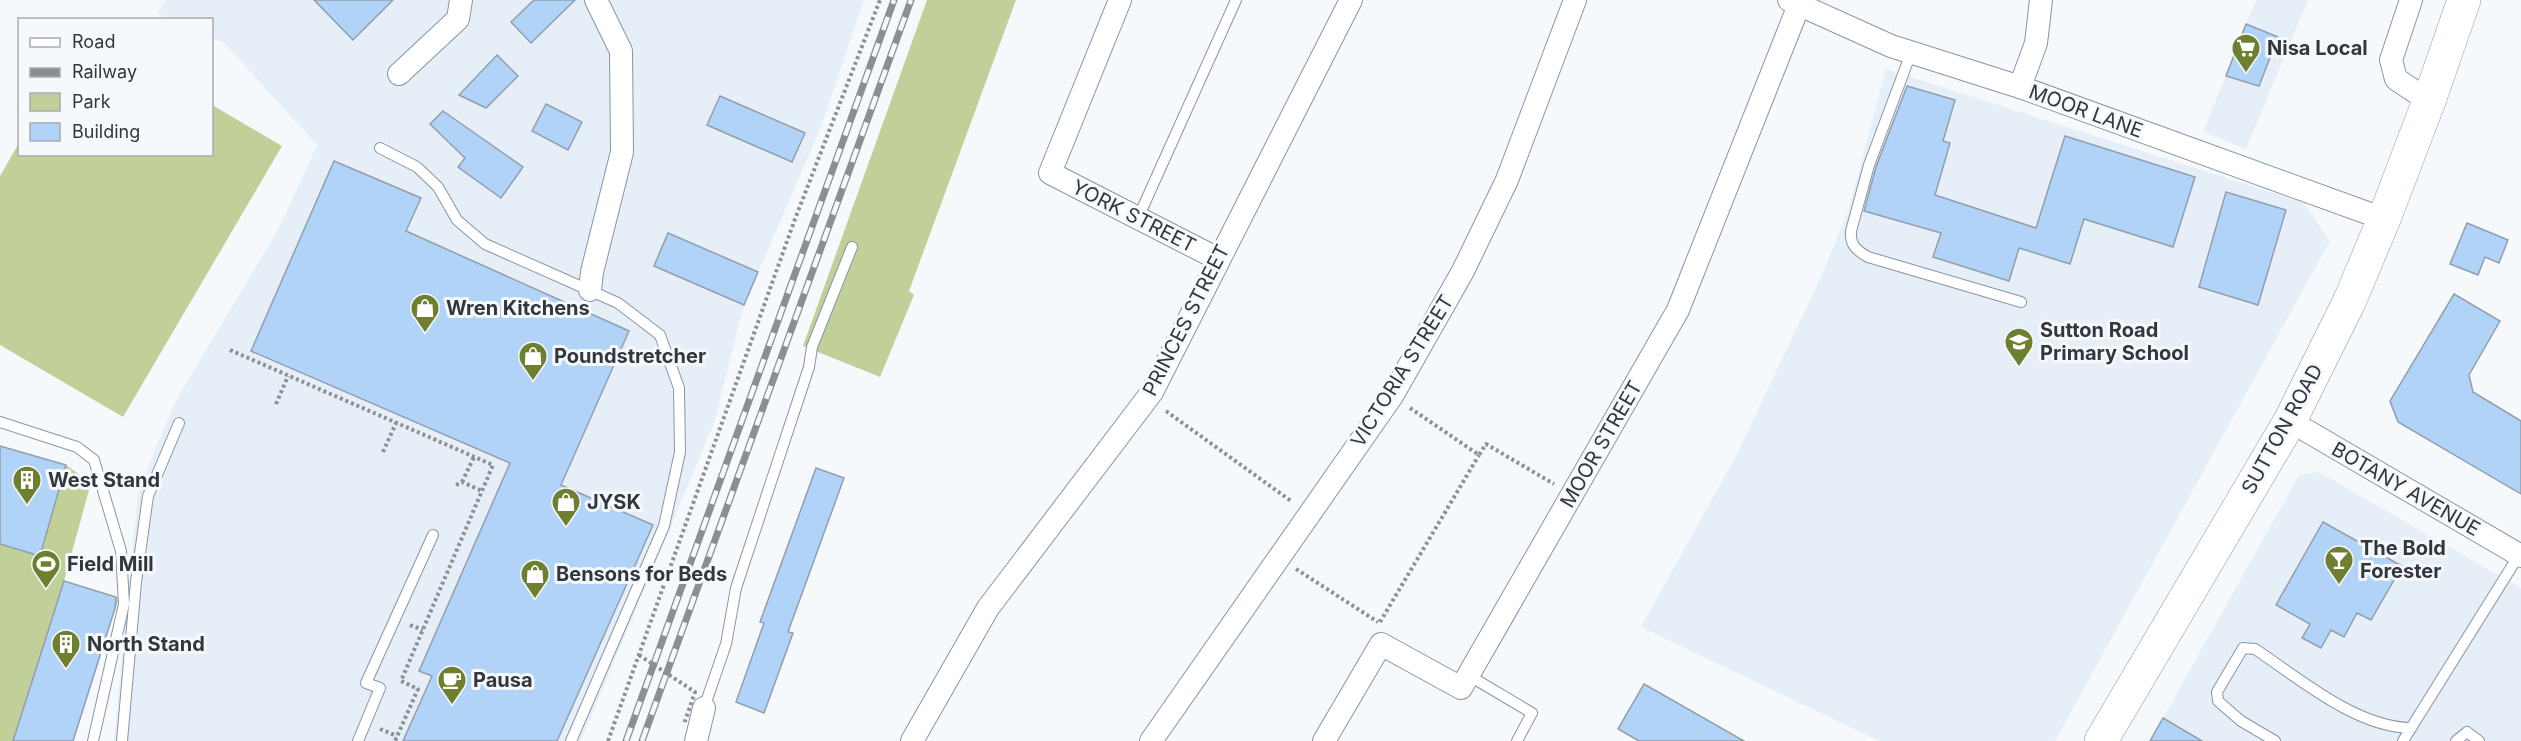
<svg xmlns="http://www.w3.org/2000/svg" width="2521" height="741" viewBox="0 0 2521 741" font-family="Inter,sans-serif">
	<style>
		.built { fill: #e6eef7 }
		.green { fill: #c1d099 }
		.building { fill: #b1d3f7; stroke: #919fad; stroke-width: 1.5 }
		.lines { fill: none; stroke-linecap: round; stroke-linejoin: round }
		.service-casing { stroke: #8895a4; stroke-width: 12 }
		.minor-casing { stroke: #8895a4; stroke-width: 24 }
		.trunk-casing { stroke: #8895a4; stroke-width: 34 }
		.path { stroke: #8d9196; stroke-width: 4; stroke-dasharray: 3 3; stroke-linecap: butt }
		.service { stroke: #fff; stroke-width: 10 }
		.minor { stroke: #fff; stroke-width: 22 }
		.trunk { stroke: #fff; stroke-width: 33 }
		.rail-casing { stroke: #8b8f93; stroke-width: 7 }
		.rail { stroke: #f6f9fc; stroke-width: 4.5; stroke-dasharray: 14; stroke-linecap: butt }
		.path-bridge { stroke: #8d9196; stroke-width: 4; stroke-dasharray: 3 3; stroke-linecap: butt }
		.labels { text-anchor: middle; dominant-baseline: central; stroke-width: 6; stroke-linejoin: round; paint-order: stroke }
		.poi-label { font-size: 20px; font-weight: bold; fill: #32373d; stroke: #f6f9fc; text-anchor: start }
		.street-label { font-size: 20px; fill: #32373d; stroke: #f6f9fc }
	</style>
	<rect width="100%" height="100%" fill="#f6f9fc"/>
	<!-- built -->
	<g class="built">
		<path d="M 166,0 L 864,0 L 821,127 L 744,305 L 714,423 L 581,741 L 114,741 L 138,492 L 174,404 L 280,226 L 317,145 L 224,43 L 212,37 L 212,20 L 172,19 L 157,13 Z"/>
		<path d="M 2256,0 L 2308,0 L 2246,149 L 2203,132 Z"/>
		<path d="M 1886,69 L 2304,203 L 2330,241 L 2055,741 L 1879,741 L 1641,627 L 1736,456 L 1820,279 L 1849,209 Z"/>
		<path d="M 2319,472 L 2521,588 L 2521,741 L 2150,741 L 2299,475 Z"/>
	</g>
	<!-- green -->
	<g class="green">
		<path d="M 927,0 L 1016,0 L 909,291 L 914,295 L 880,377 L 803,346 Z"/>
		<path d="M 212,105 L 282,146 L 123,417 L 0,345 L 0,176 L 19,143 L 20,154 L 212,154 Z"/>
		<path d="M 0,446 L 66,465 L 91,483 L 64,581 L 119,598 L 73,741 L 0,741 Z"/>
	</g>
	<!-- building -->
	<g class="building">
		<path d="M 314,0 L 393,0 L 353,40 Z"/>
		<path d="M 534,0 L 575,0 L 531,43 L 511,22 Z"/>
		<path d="M 2246,24 L 2278,37 L 2259,86 L 2226,76 Z"/>
		<path d="M 497,55 L 518,76 L 486,108 L 459,95 Z"/>
		<path d="M 1907,86 L 1955,100 L 1943,141 L 1950,143 L 1935,195 L 2036,228 L 2065,136 L 2195,177 L 2173,247 L 2084,219 L 2070,264 L 2019,248 L 2009,281 L 1933,257 L 1941,233 L 1864,211 L 1876,167 Z"/>
		<path d="M 720,96 L 805,133 L 792,162 L 707,125 Z"/>
		<path d="M 546,104 L 582,122 L 568,150 L 532,131 Z"/>
		<path d="M 443,111 L 523,167 L 501,198 L 458,167 L 465,158 L 430,124 Z"/>
		<path d="M 334,161 L 421,198 L 406,231 L 629,331 L 561,485 L 653,525 L 557,741 L 403,741 L 432,676 L 419,671 L 510,463 L 251,351 Z"/>
		<path d="M 2226,192 L 2286,210 L 2258,305 L 2199,287 Z"/>
		<path d="M 2467,223 L 2508,240 L 2499,263 L 2485,257 L 2478,275 L 2450,264 Z"/>
		<path d="M 668,233 L 758,272 L 744,305 L 654,266 Z"/>
		<path d="M 2454,294 L 2500,321 L 2469,375 L 2473,392 L 2521,421 L 2521,494 L 2398,422 L 2390,401 Z"/>
		<path d="M 0,446 L 66,465 L 40,556 L 0,544 Z"/>
		<path d="M 816,468 L 844,478 L 788,632 L 793,633 L 764,713 L 736,702 L 764,623 L 760,622 Z"/>
		<path d="M 2323,522 L 2402,566 L 2371,620 L 2357,613 L 2344,637 L 2331,630 L 2321,648 L 2302,638 L 2310,624 L 2276,605 Z"/>
		<path d="M 64,581 L 116,597 L 115,608 L 73,741 L 13,741 Z"/>
		<path d="M 1644,684 L 1744,741 L 1639,741 L 1618,729 Z"/>
		<path d="M 2163,718 L 2202,741 L 2150,741 Z"/>
	</g>
	<g class="lines">
		<!-- service casing -->
		<g class="service-casing">
			<g id="service">
				<path d="M 1911,53 L 1869,165 L 1851,231 C 1850,245 1856,250 1868,257 L 2021,302"/>
				<path d="M 380,148 L 417,167 L 438,187 L 457,220 L 485,244 L 618,303 L 660,335 L 679,388 L 680,452 L 664,526 L 571,741"/>
				<path d="M 1138,218 L 1236,0"/>
				<path d="M 0,422 L 77,447 L 94,460 L 121,551 L 124,604 L 93,741"/>
				<path d="M 1468,675 L 1532,713 L 1517,741"/>
				<path d="M 704,708 L 726,644 L 736,588 L 809,367 L 812,347 L 852,247"/>
				<path d="M 122,741 L 136,582 L 148,496 L 179,423"/>
				<path d="M 358,741 L 380,688 L 366,683 L 433,535"/>
				<path d="M 2275,741 L 2241,721 L 2218,701 L 2217,692 L 2243,648 L 2255,649 C 2300,679 2356,727 2411,728 L 2519,555"/>
				<path d="M 2403,741 L 2411,728"/>
				<path d="M 2456,741 L 2467,732 L 2479,741"/>
			</g>
		</g>
		<!-- minor casing -->
		<g class="minor-casing">
			<g id="minor">
				<path d="M 1120,0 L 1050,173 L 1218,259"/>
				<path d="M 1789,0 L 1891,46 L 2020,87 L 2384,219"/>
				<path d="M 2411,0 L 2391,60 L 2396,79 L 2429,101"/>
				<path d="M 399,74 L 458,19 L 461,0"/>
				<path d="M 2020,87 L 2036,43 L 2041,0"/>
				<path d="M 590,290 L 592,272 L 622,152 L 621,51 L 596,0"/>
				<path d="M 2290,421 L 2521,556"/>
				<path d="M 696,741 L 704,708"/>
				<path d="M 912,741 L 988,608 L 1152,392 L 1351,0"/>
				<path d="M 1151,741 L 1392,396 L 1463,271 L 1507,180 L 1575,0"/>
				<path d="M 1324,741 L 1381,644 L 1461,688 L 1678,310 L 1799,5"/>
			</g>
		</g>
		<!-- trunk casing -->
		<g class="trunk-casing">
			<path id="trunk" d="M 2101,741 L 2290,421 L 2350,300 L 2384,219 L 2429,101 L 2464,0"/>
		</g>
		<!-- path -->
		<g class="path">
			<path d="M 230,350 L 493,465 L 401,681 L 418,689 L 395,741"/>
			<path d="M 276,404 L 288,376"/>
			<path d="M 1410,408 L 1479,455 L 1486,444 L 1554,484"/>
			<path d="M 1166,411 L 1291,501"/>
			<path d="M 383,452 L 396,423"/>
			<path d="M 462,482 L 474,457"/>
			<path d="M 456,485 L 462,482 L 482,491"/>
			<path d="M 1296,569 L 1378,622"/>
			<path d="M 1380,622 L 1479,455"/>
			<path d="M 410,625 L 423,630"/>
			<path d="M 380,729 L 397,736"/>
			<path d="M 608,741 L 795,219 L 880,0"/>
		</g>
		<!-- service -->
		<use href="#service" class="service"/>
		<!-- minor -->
		<use href="#minor" class="minor"/>
		<!-- trunk -->
		<use href="#trunk" class="trunk"/>
		<!-- rail casing -->
		<g class="rail-casing">
			<g id="rail">
				<path d="M 626,741 L 894,0"/>
				<path d="M 642,741 L 911,0"/>
			</g>
		</g>
		<!-- rail -->
		<use href="#rail" class="rail"/>
		<!-- path-bridge -->
		<path class="path-bridge" d="M 639,655 L 695,692 L 684,724"/>
	</g>
	<!-- icons -->
	<defs>
		<g id="supermarket-pin" transform="scale(1.5)"><path d="M0 17L-7.5 6A9.5 9.5 0 1 1 7.5 6Z" fill="#6e7f2f" stroke="#f6f9fc"/><path d="M-6-5.5h2.5l.6 2H6L4.5 2H-2.5L-4.4-4H-6ZM-1.5 3.2a1.3 1.3 0 1 0 .1 0ZM3 3.2a1.3 1.3 0 1 0 .1 0Z" fill="#fff"/></g>
		<g id="shop-pin" transform="scale(1.5)"><path d="M0 17L-7.5 6A9.5 9.5 0 1 1 7.5 6Z" fill="#6e7f2f" stroke="#f6f9fc"/><path d="M-5-2.5h2.3a2.7 3.5 0 0 1 5.4 0H5L5.5 6h-11ZM-1.5-2.5h3a1.5 2.3 0 0 0-3 0Z" fill="#fff"/></g>
		<g id="school-pin" transform="scale(1.5)"><path d="M0 17L-7.5 6A9.5 9.5 0 1 1 7.5 6Z" fill="#6e7f2f" stroke="#f6f9fc"/><path d="M0-5L7-2L0 1L-7-2ZM-4 1L0 2.5L4 1V4Q0 6-4 4Z" fill="#fff"/></g>
		<g id="building-pin" transform="scale(1.5)"><path d="M0 17L-7.5 6A9.5 9.5 0 1 1 7.5 6Z" fill="#6e7f2f" stroke="#f6f9fc"/><path d="M-4-6H4V6H1V3H-1V6H-4ZM-2.5-4.3h1.7v1.8h-1.7ZM.8-4.3h1.7v1.8H.8ZM-2.5-1h1.7V.8h-1.7ZM.8-1h1.7V.8H.8Z" fill="#fff"/></g>
		<g id="bar-pin" transform="scale(1.5)"><path d="M0 17L-7.5 6A9.5 9.5 0 1 1 7.5 6Z" fill="#6e7f2f" stroke="#f6f9fc"/><path d="M-6-5H6L.8 .8V4.5H3.5V6h-7V4.5H-.8V.8Z" fill="#fff"/></g>
		<g id="stadium-pin" transform="scale(1.5)"><path d="M0 17L-7.5 6A9.5 9.5 0 1 1 7.5 6Z" fill="#6e7f2f" stroke="#f6f9fc"/><path d="M0-5a6.5 5 0 1 0 0 10a6.5 5 0 1 0 0-10ZM-3.5-1.8h7v3.6h-7Z" fill="#fff"/></g>
		<g id="cafe-pin" transform="scale(1.5)"><path d="M0 17L-7.5 6A9.5 9.5 0 1 1 7.5 6Z" fill="#6e7f2f" stroke="#f6f9fc"/><path d="M-5.5-4.5H6V0H3Q3 3.5 0 3.5H-2.5Q-5.5 3.5-5.5 0ZM3-3.2v2h1.7v-2ZM-6 4.5H4V6H-6Z" fill="#fff"/></g>
	</defs>
	<g fill-rule="evenodd">
		<use href="#supermarket-pin" x="2246" y="48"/>
		<use href="#shop-pin" x="425" y="308"/>
		<use href="#school-pin" x="2019" y="342"/>
		<use href="#shop-pin" x="533" y="356"/>
		<use href="#building-pin" x="27" y="480"/>
		<use href="#shop-pin" x="566" y="502"/>
		<use href="#bar-pin" x="2339" y="560"/>
		<use href="#stadium-pin" x="46" y="564"/>
		<use href="#shop-pin" x="535" y="574"/>
		<use href="#building-pin" x="66" y="644"/>
		<use href="#cafe-pin" x="452" y="680"/>
	</g>
	<g class="labels">
		<!-- poi labels -->
		<g class="poi-label">
			<text x="2267" y="48">Nisa Local</text>
			<text x="446" y="308">Wren Kitchens</text>
			<text x="2040" y="330">Sutton Road<tspan x="2040" dy="23">Primary School</tspan></text>
			<text x="554" y="356">Poundstretcher</text>
			<text x="48" y="480">West Stand</text>
			<text x="587" y="502">JYSK</text>
			<text x="2360" y="548">The Bold<tspan x="2360" dy="23">Forester</tspan></text>
			<text x="67" y="564">Field Mill</text>
			<text x="556" y="574">Bensons for Beds</text>
			<text x="87" y="644">North Stand</text>
			<text x="473" y="680">Pausa</text>
		</g>
		<!-- street labels -->
		<g class="street-label">
			<text transform="translate(2086 111) rotate(20)">MOOR LANE</text>
			<text transform="translate(1134 216) rotate(27)">YORK STREET</text>
			<text transform="translate(1186 320) rotate(-63)">PRINCES STREET</text>
			<text transform="translate(1402 371) rotate(-58)">VICTORIA STREET</text>
			<text transform="translate(2282 429) rotate(-61)">SUTTON ROAD</text>
			<text transform="translate(1601 444) rotate(-60)">MOOR STREET</text>
			<text transform="translate(2406 489) rotate(30)">BOTANY AVENUE</text>
		</g>
	</g>
	<!-- legend -->
	<rect x="18" y="18" width="195" height="138" fill="#f6f9fc" stroke="#a8abb0" stroke-width="1.5"/>
	<rect x="30" y="38" width="30" height="9" fill="#ffffff" stroke="#a8abb0" stroke-width="1.5"/>
	<text x="72" y="48" font-size="18" fill="#32373d">Road</text>
	<rect x="30" y="68" width="30" height="9" fill="#8b8f93" stroke="#a8abb0" stroke-width="1.5"/>
	<text x="72" y="78" font-size="18" fill="#32373d">Railway</text>
	<rect x="30" y="93" width="30" height="18" fill="#c1d099" stroke="#a8abb0" stroke-width="1.5"/>
	<text x="72" y="108" font-size="18" fill="#32373d">Park</text>
	<rect x="30" y="123" width="30" height="18" fill="#b1d3f7" stroke="#a8abb0" stroke-width="1.5"/>
	<text x="72" y="138" font-size="18" fill="#32373d">Building</text>
</svg>
